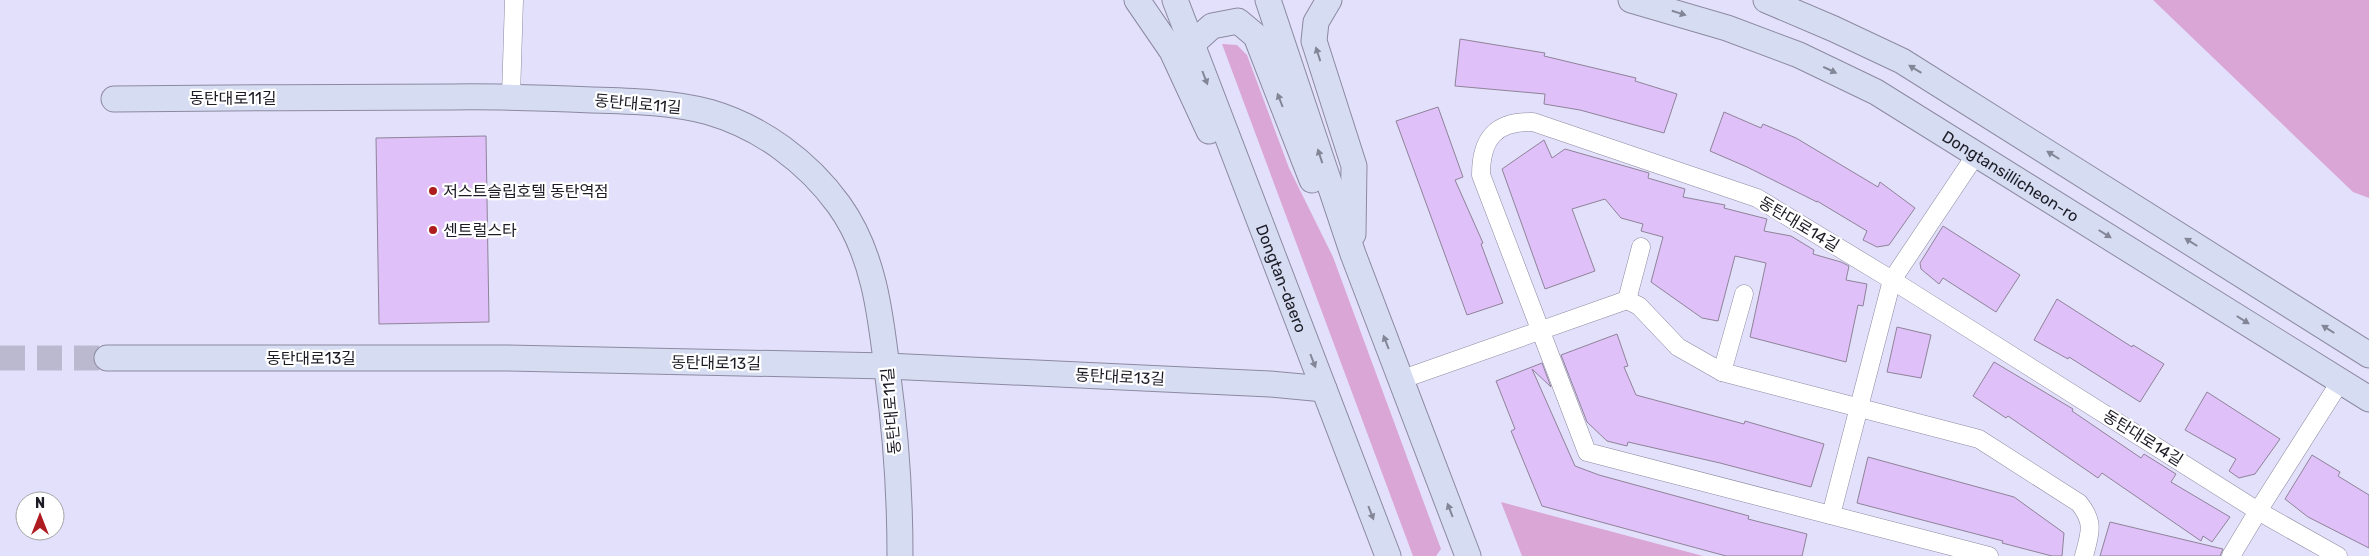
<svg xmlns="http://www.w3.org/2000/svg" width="2369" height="556" viewBox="0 0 2369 556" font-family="Rubik,'Noto Sans KR',sans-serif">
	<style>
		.green { fill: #daa6d6 }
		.building { fill: #dfc0f8; stroke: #8f8399 }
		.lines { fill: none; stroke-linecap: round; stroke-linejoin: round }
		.secondary-tunnel { stroke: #bbb9d0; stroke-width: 25; stroke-dasharray: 25 12; stroke-linecap: butt }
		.street-casing { stroke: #8c89a1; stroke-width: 19 }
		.secondary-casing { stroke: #8c89a1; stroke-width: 27 }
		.street { stroke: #fff; stroke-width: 18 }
		.secondary { stroke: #d6ddf2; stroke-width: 25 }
		.oneway { fill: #838696 }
		.poi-dot { fill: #ae1c1f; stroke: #fff; stroke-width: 2 }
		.labels { text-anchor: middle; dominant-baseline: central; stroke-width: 4.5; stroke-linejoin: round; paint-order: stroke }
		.street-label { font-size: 16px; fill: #1d1c26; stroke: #fff }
		.poi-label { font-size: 16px; fill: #1d1c26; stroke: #fff; text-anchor: start }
	</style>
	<rect width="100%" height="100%" fill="#e3e0fb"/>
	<!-- green -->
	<g class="green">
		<path d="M 2153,0 L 2369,0 L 2369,198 L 2353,192 Z"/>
		<path d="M 1222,44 L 1237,45 L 1247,55 L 1289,168 L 1333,257 L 1441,549 L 1436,556 L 1413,556 Z"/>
		<path d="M 1501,502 L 1703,556 L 1522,556 Z"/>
	</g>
	<!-- building -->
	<g class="building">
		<path d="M 1460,39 L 1545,53 L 1544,56 L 1636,78 L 1635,81 L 1677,94 L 1664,133 L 1580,110 L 1544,104 L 1545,94 L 1455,86 Z"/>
		<path d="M 1438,107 L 1463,177 L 1455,180 L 1483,243 L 1481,244 L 1503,303 L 1467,315 L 1396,121 Z"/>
		<path d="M 1724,112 L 1761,128 L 1763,124 L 1796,138 L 1878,187 L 1880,182 L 1915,208 L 1889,245 L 1877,247 L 1863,240 L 1867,231 L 1817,201 L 1817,202 L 1747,167 L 1710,151 Z"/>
		<path d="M 486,136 L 489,322 L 379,324 L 376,138 Z"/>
		<path d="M 1544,140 L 1552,158 L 1565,149 L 1649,173 L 1648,178 L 1685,189 L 1683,197 L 1725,205 L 1724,208 L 1767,219 L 1764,231 L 1791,236 L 1814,250 L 1813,254 L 1841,262 L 1849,266 L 1846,280 L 1867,284 L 1863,306 L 1858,305 L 1846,362 L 1750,337 L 1766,263 L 1735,256 L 1718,321 L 1702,318 L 1651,282 L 1663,237 L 1641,231 L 1643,224 L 1621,218 L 1605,199 L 1572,209 L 1595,271 L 1545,289 L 1502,169 Z"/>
		<path d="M 1943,226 L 2020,275 L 1996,312 L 1943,278 L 1939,284 L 1921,269 L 1920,263 Z"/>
		<path d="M 2057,299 L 2132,347 L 2133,345 L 2164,364 L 2140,402 L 2069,357 L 2068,359 L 2034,340 Z"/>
		<path d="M 1897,327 L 1931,335 L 1921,378 L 1887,372 Z"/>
		<path d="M 1617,334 L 1628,366 L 1624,367 L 1636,395 L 1744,424 L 1745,421 L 1824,444 L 1811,487 L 1720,463 L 1628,442 L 1627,446 L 1607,441 L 1587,422 L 1561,355 Z"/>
		<path d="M 1994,362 L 2073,409 L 2072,411 L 2141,458 L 2144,454 L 2176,474 L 2171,482 L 2230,517 L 2212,542 L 2203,536 L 2201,541 L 2102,473 L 2098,478 L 2008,416 L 2006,418 L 1973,396 Z"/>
		<path d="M 1542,363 L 1551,387 L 1532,369 L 1575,466 L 1599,475 L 1749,516 L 1748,519 L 1807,534 L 1802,556 L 1726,556 L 1542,506 L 1511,431 L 1515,429 L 1496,381 Z"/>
		<path d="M 2207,392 L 2280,439 L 2255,474 L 2239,478 L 2229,471 L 2236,459 L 2185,430 Z"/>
		<path d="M 2312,455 L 2340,472 L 2338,476 L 2369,495 L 2369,548 L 2308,517 L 2285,499 Z"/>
		<path d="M 1868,457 L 2014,497 L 2064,533 L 2062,556 L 2052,556 L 2002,543 L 2003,541 L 1857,503 Z"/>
		<path d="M 2110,522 L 2223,549 L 2220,556 L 2100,556 Z"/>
	</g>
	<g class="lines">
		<!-- secondary-tunnel -->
		<path class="secondary-tunnel" d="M 0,358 L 107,358"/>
		<!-- street casing -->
		<g class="street-casing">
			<g id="street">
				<path d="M 511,96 L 514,0"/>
				<path d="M 1627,300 L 1641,247"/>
				<path d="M 1722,372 L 1744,294"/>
				<path d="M 1400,380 L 1627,300 L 1639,306 L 1678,347 L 1722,372 L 1979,439 L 2079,503 C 2095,523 2090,533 2084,556"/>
				<path d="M 1831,515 L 1892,280 L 1977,153"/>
				<path d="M 1989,556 L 1587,452 L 1481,175 C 1481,138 1496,121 1533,122 L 1757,198 L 1892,280 L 2258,511 L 2338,556"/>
				<path d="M 2231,556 L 2258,511 L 2340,382"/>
			</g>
		</g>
		<!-- secondary casing -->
		<g class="secondary-casing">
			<g id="secondary">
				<path d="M 1137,0 L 1172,51 L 1209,131"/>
				<path id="s1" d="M 1175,0 L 1388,556"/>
				<path d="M 1268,0 L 1353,254 L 1468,556"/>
				<path d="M 1329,0 L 1316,22 L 1314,41 L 1354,166 L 1353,234"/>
				<path id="s2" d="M 1631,0 L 1727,28 L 1799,55 L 1876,92 L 2369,399"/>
				<path d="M 1766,0 L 1834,29 L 1902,61 L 2369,355"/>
				<path d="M 1192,44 L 1212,26 L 1238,21 L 1256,36 L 1312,180"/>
				<path d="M 114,99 C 226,98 339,97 451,97 C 498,96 545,98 592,100 C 631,101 671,102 709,112 C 761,127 808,162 839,205 C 875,255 881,318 888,377 C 896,436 900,496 900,556"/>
				<path d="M 107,358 L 508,358 L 887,366 L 1270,384 L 1324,389"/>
			</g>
		</g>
		<!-- street -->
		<use href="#street" class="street"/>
		<!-- secondary -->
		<use href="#secondary" class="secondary"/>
	</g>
	<!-- one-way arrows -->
	<defs><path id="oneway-solid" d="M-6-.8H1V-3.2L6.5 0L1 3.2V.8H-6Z" transform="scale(1.25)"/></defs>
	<g class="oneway">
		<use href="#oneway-solid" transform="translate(1679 13) rotate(17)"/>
		<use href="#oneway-solid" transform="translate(1318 54) rotate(-108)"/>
		<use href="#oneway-solid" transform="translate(1915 69) rotate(-149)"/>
		<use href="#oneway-solid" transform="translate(1830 70) rotate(25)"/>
		<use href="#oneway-solid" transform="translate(1205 78) rotate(69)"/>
		<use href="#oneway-solid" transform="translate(1280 100) rotate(-111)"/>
		<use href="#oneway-solid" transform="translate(2053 155) rotate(-148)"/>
		<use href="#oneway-solid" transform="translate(1320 156) rotate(-108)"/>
		<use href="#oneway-solid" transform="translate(2105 234) rotate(32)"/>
		<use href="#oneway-solid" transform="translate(2191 242) rotate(-148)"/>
		<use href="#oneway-solid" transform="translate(2243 320) rotate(32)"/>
		<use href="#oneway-solid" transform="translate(2328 329) rotate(-148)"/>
		<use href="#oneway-solid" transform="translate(1386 342) rotate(-111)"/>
		<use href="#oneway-solid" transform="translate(1313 361) rotate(69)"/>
		<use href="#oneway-solid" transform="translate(1450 510) rotate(-111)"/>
		<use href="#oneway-solid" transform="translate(1371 513) rotate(69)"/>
	</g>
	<!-- markers -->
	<g class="poi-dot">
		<circle cx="433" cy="191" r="5"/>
		<circle cx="433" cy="230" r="5"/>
	</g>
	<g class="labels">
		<!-- street labels -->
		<g class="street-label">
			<text x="233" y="98">동탄대로11길</text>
			<text transform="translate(638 104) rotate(5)">동탄대로11길</text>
			<text stroke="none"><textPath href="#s2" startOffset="421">Dongtansillicheon-ro</textPath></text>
			<text transform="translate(1799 224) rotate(31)">동탄대로14길</text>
			<text stroke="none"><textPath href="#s1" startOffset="298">Dongtan-daero</textPath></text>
			<text x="311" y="358">동탄대로13길</text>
			<text transform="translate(716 363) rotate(1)">동탄대로13길</text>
			<text transform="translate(1120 377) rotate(3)">동탄대로13길</text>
			<text transform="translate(891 411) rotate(-95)">동탄대로11길</text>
			<text transform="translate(2143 438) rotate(32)">동탄대로14길</text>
		</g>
		<!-- poi labels -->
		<g class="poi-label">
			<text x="443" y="191">저스트슬립호텔 동탄역점</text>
			<text x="443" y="230">센트럴스타</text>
		</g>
	</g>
	<!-- north arrow -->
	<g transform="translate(40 516)"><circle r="24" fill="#ffffff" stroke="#a5a4a8"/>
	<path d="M0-4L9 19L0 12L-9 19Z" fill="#ae1c1f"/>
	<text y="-8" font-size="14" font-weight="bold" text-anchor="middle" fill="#1d1c26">N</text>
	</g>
</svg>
